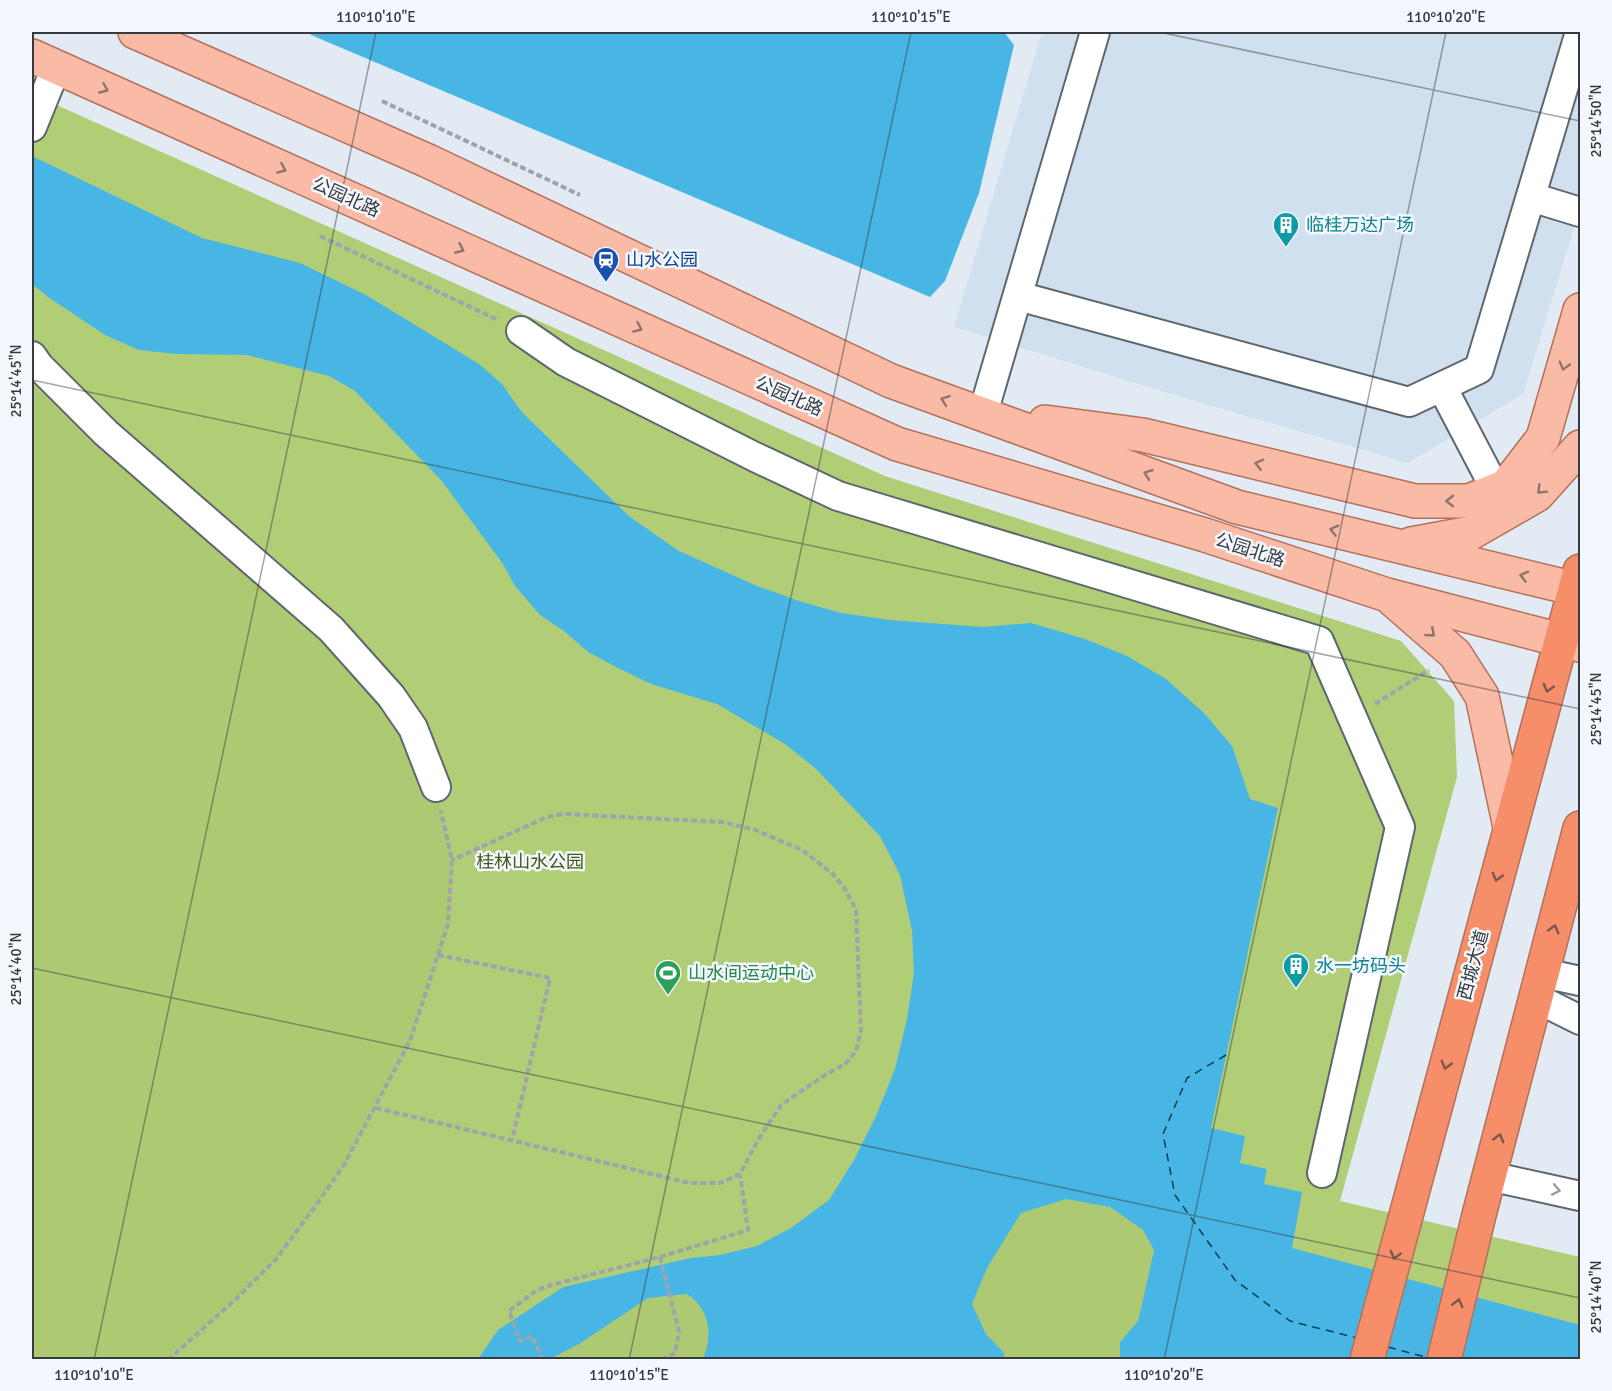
<svg xmlns="http://www.w3.org/2000/svg" width="1612" height="1391" viewBox="0 0 1612 1391" font-family="Signika,'Noto Sans SC',sans-serif">
	<style>
		.built { fill: #d0e0ee }
		.green { fill: #b1cd75 }
		.forest { fill: #adc971 }
		.water { fill: #48b6e4 }
		.lines { fill: none; stroke-linecap: round; stroke-linejoin: round }
		.ferry { stroke: #0c3c4f; stroke-width: 1.5; stroke-dasharray: 8 6; stroke-linecap: butt }
		.minor-casing { stroke: #5f676e; stroke-width: 32 }
		.major-casing { stroke: #b3715b; stroke-width: 36 }
		.highway-casing { stroke: #b3715b; stroke-width: 36 }
		.path { stroke: #9da4ab; stroke-width: 4; stroke-dasharray: 6 3; stroke-linecap: butt }
		.minor { stroke: #fff; stroke-width: 28 }
		.major { stroke: #fabba6; stroke-width: 33 }
		.highway { stroke: #f68e6a; stroke-width: 33 }
		.oneway { stroke: #8f746d }
		.oneway2 { stroke: #7a574d }
		.oneway3 { stroke: #9b9c9e }
		.ticks { fill: none; stroke: #373a3e; stroke-width: 1.5; stroke-opacity: 0.45 }
		.labels { text-anchor: middle; dominant-baseline: central; stroke-width: 5; stroke-linejoin: round; paint-order: stroke }
		.street-label { font-size: 18px; fill: #373a3e; stroke: #f2f8fd }
		.culture-label { font-size: 18px; fill: #0d838f; stroke: #f2f8fd; text-anchor: start }
		.transit-label { font-size: 18px; fill: #164399; stroke: #f2f8fd; text-anchor: start }
		.park-label { font-size: 18px; fill: #465819; stroke: #f2f8fd }
		.leisure-label { font-size: 18px; fill: #27864d; stroke: #f2f8fd; text-anchor: start }
		.neatline { fill: none; stroke: #373a3e; stroke-width: 2 }
		.ticks-label { font-size: 15px; text-anchor: middle; fill: #373a3e }
	</style>
	<rect width="100%" height="100%" fill="#e2ebf4"/>
	<!-- built -->
	<path class="built" d="M 1042,32 L 1580,32 L 1580,208 L 1523,394 L 1408,463 L 1171,394 L 954,327 Z"/>
	<!-- green -->
	<path class="green" d="M 32,94 L 885,476 L 1401,641 L 1454,701 L 1457,777 L 1340,1201 L 1580,1257 L 1580,1359 L 32,1360 Z"/>
	<!-- forest -->
	<g class="forest">
		<path d="M 32,356 L 331,629 L 436,787 L 452,860 L 448,924 L 410,1041 L 344,1165 L 314,1208 L 276,1259 L 233,1302 L 168,1359 L 32,1359 Z"/>
		<path d="M 1066,1199 L 1110,1207 L 1143,1230 L 1154,1250 L 1138,1321 L 1120,1342 L 1120,1359 L 1005,1359 L 1003,1352 L 986,1334 L 972,1305 L 987,1268 L 1021,1213 Z"/>
		<path d="M 687,1294 C 710,1309 713,1335 703,1359 L 550,1360 L 579,1344 L 648,1298 Z"/>
	</g>
	<!-- water -->
	<g class="water">
		<path d="M 311,32 L 1004,32 L 1014,45 L 979,193 L 945,281 L 930,297 L 311,35 Z"/>
		<path d="M 32,156 L 202,238 L 300,263 L 366,295 L 479,364 L 502,384 L 521,411 L 535,425 L 630,517 L 679,551 L 757,586 L 799,601 L 841,613 L 889,620 L 983,627 L 1031,623 L 1085,639 L 1127,656 L 1166,679 L 1205,714 L 1232,746 L 1250,799 L 1278,808 L 1211,1128 L 1245,1136 L 1240,1163 L 1267,1169 L 1264,1184 L 1302,1192 L 1292,1248 L 1580,1325 L 1580,1359 L 1120,1359 L 1120,1342 L 1138,1321 L 1145,1291 L 1154,1250 L 1143,1230 L 1110,1207 L 1066,1199 L 1021,1213 L 987,1268 L 972,1304 L 986,1334 L 1003,1352 L 1005,1359 L 703,1359 C 713,1335 710,1309 687,1294 L 648,1298 L 579,1344 L 550,1359 L 478,1359 L 498,1330 L 563,1287 L 691,1258 L 720,1255 L 757,1246 L 791,1228 L 829,1200 L 854,1160 L 876,1116 L 895,1069 L 907,1019 L 914,973 L 912,931 L 900,875 L 880,836 L 815,768 L 785,744 L 717,704 L 651,684 L 618,668 L 588,652 L 564,631 L 540,615 L 515,586 L 503,564 L 441,480 L 355,391 L 329,376 L 247,355 L 176,354 L 139,350 L 105,335 L 48,297 L 32,284 Z"/>
	</g>
	<g class="lines">
		<!-- ferry -->
		<g class="ferry">
			<path d="M 1226,1055 L 1187,1078 L 1163,1134 L 1175,1195 L 1235,1280 L 1290,1321 L 1357,1338"/>
			<path d="M 1388,1347 L 1429,1358"/>
		</g>
		<!-- minor casing -->
		<g class="minor-casing">
			<g id="minor">
				<path d="M 32,127 L 56,68"/>
				<path d="M 1531,197 L 1580,212"/>
				<path d="M 1018,296 L 1409,402 L 1479,369 L 1580,32"/>
				<path d="M 521,331 L 566,362 L 755,457 L 838,496 L 1319,641 L 1400,827 L 1322,1173"/>
				<path d="M 32,356 L 39,366 L 106,433 L 331,629 L 391,696 L 413,728 L 436,787"/>
				<path d="M 1442,387 L 1496,490"/>
				<path d="M 983,413 L 1095,32"/>
				<path d="M 1543,973 L 1580,981"/>
				<path d="M 1536,998 L 1580,1020"/>
				<path d="M 1489,1176 L 1580,1196"/>
			</g>
		</g>
		<!-- major casing -->
		<g class="major-casing">
			<g id="major">
				<path d="M 135,32 L 428,161 L 891,381 L 1237,507 L 1580,590"/>
				<path d="M 32,56 L 897,444 L 1205,535 L 1387,595 L 1580,645"/>
				<path d="M 1045,422 L 1143,435 L 1415,501 L 1469,501 L 1506,486 L 1543,438 L 1580,310"/>
				<path d="M 1411,544 L 1471,533 L 1537,495 L 1580,447"/>
				<path d="M 1393,600 L 1455,654 L 1482,696 L 1510,827"/>
			</g>
		</g>
		<!-- highway casing -->
		<g class="highway-casing">
			<g id="highway">
				<path d="M 1367,1360 L 1580,571"/>
				<path d="M 1444,1360 L 1479,1215 L 1580,828"/>
			</g>
		</g>
		<!-- path -->
		<g class="path">
			<path d="M 382,101 L 580,195"/>
			<path d="M 320,236 L 498,320"/>
			<path d="M 1375,704 L 1429,670"/>
			<path d="M 438,955 L 550,978 L 512,1140"/>
			<path d="M 376,1108 L 690,1183 L 720,1183 L 740,1174 L 758,1140 L 781,1105 L 825,1075 L 845,1064 L 856,1051 L 861,1031 L 856,910 L 845,889 L 833,874 L 802,850 L 753,829 L 722,822 L 564,814 L 547,817 L 452,860"/>
			<path d="M 660,1257 L 679,1331 L 675,1353 L 661,1360"/>
			<path d="M 168,1360 L 233,1302 L 276,1259 L 314,1208 L 344,1165 L 410,1041 L 448,924 L 452,860 L 441,811"/>
			<path d="M 543,1360 L 532,1336 L 520,1341 L 509,1311 L 537,1290 L 551,1285 L 660,1257 L 748,1230 L 740,1174"/>
		</g>
		<!-- minor -->
		<use href="#minor" class="minor"/>
		<!-- major -->
		<use href="#major" class="major"/>
		<!-- highway -->
		<use href="#highway" class="highway"/>
	</g>
	<!-- one-way arrows -->
	<defs><path id="oneway-chevron" d="M-2-3.5L2.5 0L-2 3.5" fill="none" stroke-width="1.6" stroke-linecap="round" stroke-linejoin="round" transform="scale(1.5)"/></defs>
	<g class="oneway">
		<use href="#oneway-chevron" transform="translate(104 89) rotate(24)"/>
		<use href="#oneway-chevron" transform="translate(282 169) rotate(24)"/>
		<use href="#oneway-chevron" transform="translate(460 249) rotate(24)"/>
		<use href="#oneway-chevron" transform="translate(638 328) rotate(24)"/>
		<use href="#oneway-chevron" transform="translate(1564 366) rotate(106)"/>
		<use href="#oneway-chevron" transform="translate(945 400) rotate(-160)"/>
		<use href="#oneway-chevron" transform="translate(1259 464) rotate(-166)"/>
		<use href="#oneway-chevron" transform="translate(1148 474) rotate(-160)"/>
		<use href="#oneway-chevron" transform="translate(1541 490) rotate(135)"/>
		<use href="#oneway-chevron" transform="translate(1450 501) rotate(180)"/>
		<use href="#oneway-chevron" transform="translate(1334 530) rotate(-166)"/>
		<use href="#oneway-chevron" transform="translate(1524 576) rotate(-166)"/>
		<use href="#oneway-chevron" transform="translate(1431 633) rotate(41)"/>
	</g>
	<g class="oneway2">
		<use href="#oneway-chevron" transform="translate(1548 688) rotate(105)"/>
		<use href="#oneway-chevron" transform="translate(1497 877) rotate(105)"/>
		<use href="#oneway-chevron" transform="translate(1554 929) rotate(-75)"/>
		<use href="#oneway-chevron" transform="translate(1446 1065) rotate(105)"/>
		<use href="#oneway-chevron" transform="translate(1499 1138) rotate(-75)"/>
		<use href="#oneway-chevron" transform="translate(1395 1255) rotate(105)"/>
		<use href="#oneway-chevron" transform="translate(1458 1303) rotate(-76)"/>
	</g>
	<use class="oneway3" href="#oneway-chevron" transform="translate(1556 1190) rotate(11)"/>
	<!-- ticks -->
	<path class="ticks" d="M 1159,32 L 1580,121M 32,380 L 1580,709M 32,968 L 1580,1298M 94,1360 L 376,32M 629,1360 L 911,32M 1164,1360 L 1446,32"/>
	<!-- icons -->
	<defs>
		<g id="building-pin" transform="scale(1.35)"><path d="M0 17L-7.5 6A9.5 9.5 0 1 1 7.5 6Z" fill="#0f9aa8" stroke="#f2f8fd"/><path d="M-4-6H4V6H1V3H-1V6H-4ZM-2.5-4.3h1.7v1.8h-1.7ZM.8-4.3h1.7v1.8H.8ZM-2.5-1h1.7V.8h-1.7ZM.8-1h1.7V.8H.8Z" fill="#fff"/></g>
		<g id="station-pin" transform="scale(1.35)"><path d="M0 17L-7.5 6A9.5 9.5 0 1 1 7.5 6Z" fill="#1a4fb4" stroke="#f2f8fd"/><path d="M-3-6H3Q5-6 5-4V2Q5 4 3 4L4.5 6H3L1.5 4h-3L-3 6H-4.5L-3 4Q-5 4-5 2V-4Q-5-6-3-6ZM-3.5-4v3h7v-3ZM-3.5 1v1.5H-2V1ZM2 1v1.5H3.5V1Z" fill="#fff"/></g>
		<g id="stadium-pin" transform="scale(1.35)"><path d="M0 17L-7.5 6A9.5 9.5 0 1 1 7.5 6Z" fill="#2e9e5b" stroke="#f2f8fd"/><path d="M0-5a6.5 5 0 1 0 0 10a6.5 5 0 1 0 0-10ZM-3.5-1.8h7v3.6h-7Z" fill="#fff"/></g>
	</defs>
	<g fill-rule="evenodd">
		<use href="#building-pin" x="1286" y="225"/>
		<use href="#station-pin" x="606" y="260"/>
		<use href="#building-pin" x="1296" y="966"/>
		<use href="#stadium-pin" x="668" y="973"/>
	</g>
	<g class="labels">
		<!-- street labels -->
		<g class="street-label">
			<text transform="translate(346 197) rotate(24)">公园北路</text>
			<text transform="translate(789 396) rotate(24)">公园北路</text>
			<text transform="translate(1250 550) rotate(18)">公园北路</text>
			<text transform="translate(1473 965) rotate(-75)">西城大道</text>
		</g>
		<!-- culture labels -->
		<g class="culture-label">
			<text x="1306" y="225">临桂万达广场</text>
			<text x="1316" y="966">水一坊码头</text>
		</g>
		<!-- transit labels -->
		<g class="transit-label">
			<text x="626" y="260">山水公园</text>
		</g>
		<!-- park labels -->
		<g class="park-label">
			<text x="530" y="862">桂林山水公园</text>
		</g>
		<!-- leisure labels -->
		<g class="leisure-label">
			<text x="688" y="973">山水间运动中心</text>
		</g>
	</g>
	<!-- border -->
	<rect width="1612" height="1391" fill="none" stroke="#f2f8fd" stroke-width="66"/>
	<rect x="33" y="33" width="1546" height="1325" class="neatline"/>
	<g class="ticks-label">
		<text x="376" y="22">110°10'10"E</text>
		<text x="911" y="22">110°10'15"E</text>
		<text x="1446" y="22">110°10'20"E</text>
		<text transform="translate(1596 121) rotate(-90)" y="5">25°14'50"N</text>
		<text transform="translate(16 381) rotate(-90)" y="5">25°14'45"N</text>
		<text transform="translate(1596 709) rotate(-90)" y="5">25°14'45"N</text>
		<text transform="translate(16 969) rotate(-90)" y="5">25°14'40"N</text>
		<text transform="translate(1596 1297) rotate(-90)" y="5">25°14'40"N</text>
		<text x="94" y="1380">110°10'10"E</text>
		<text x="629" y="1380">110°10'15"E</text>
		<text x="1164" y="1380">110°10'20"E</text>
	</g>
</svg>
